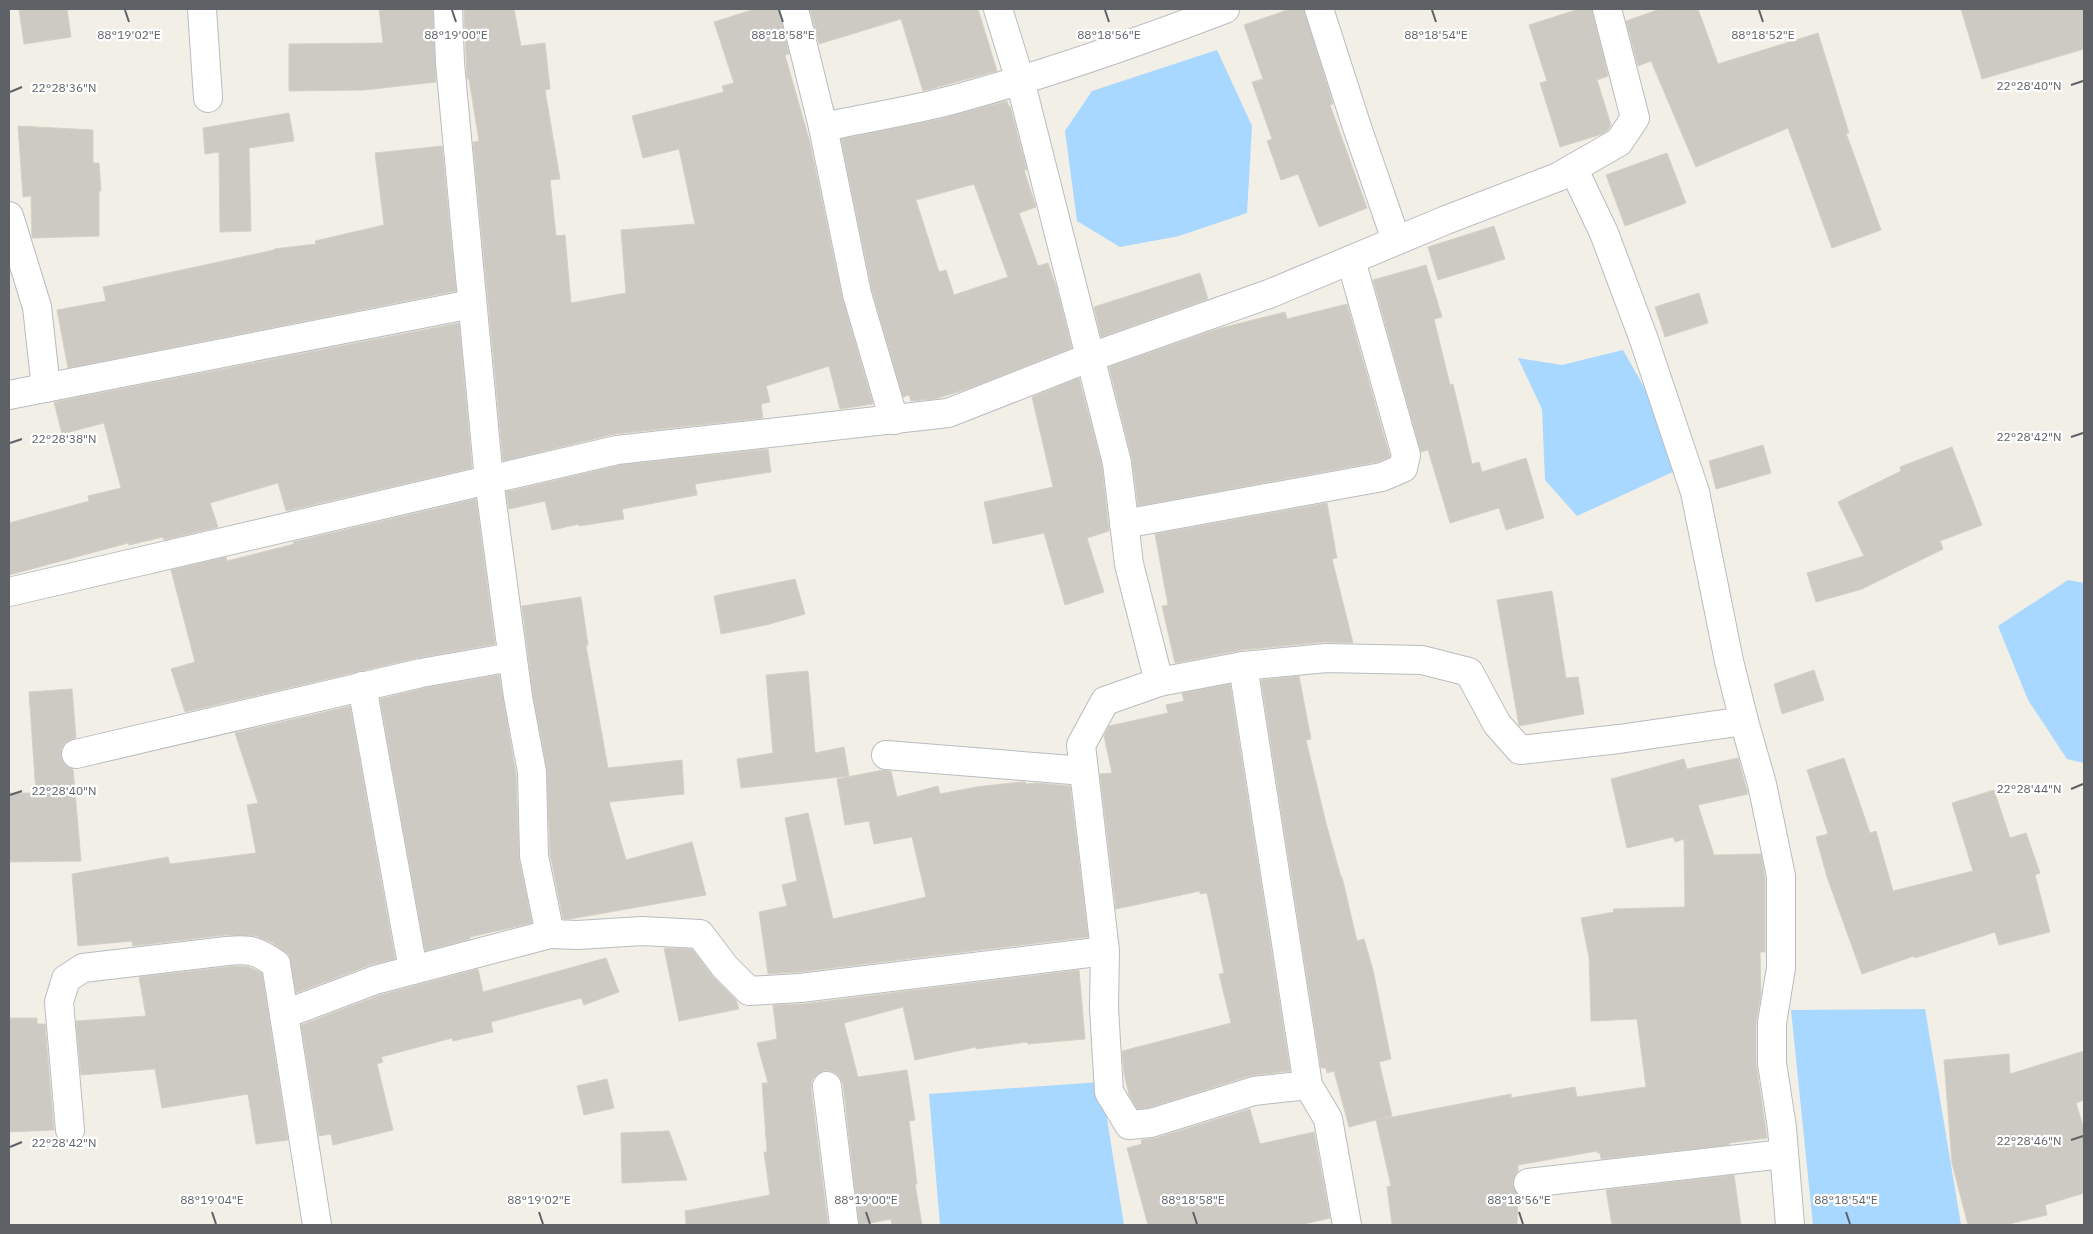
<svg xmlns="http://www.w3.org/2000/svg" width="2093" height="1234" viewBox="0 0 2093 1234" font-family="'IBM Plex Sans',sans-serif">
	<style>
		.water { fill: #a8d7ff }
		.building { fill: #cccac3; stroke: #d6d1c4; fill-rule: evenodd }
		.lines { fill: none; stroke-linecap: round; stroke-linejoin: round }
		.minor-casing { stroke: #b9bcc0; stroke-width: 30 }
		.minor { stroke: #fff; stroke-width: 28 }
		.ticks { fill: none; stroke: #5e6267; stroke-width: 2 }
		.ticks-label { font-size: 12px; text-anchor: middle; fill: #5e6267; stroke: #fff; stroke-width: 4.5; stroke-linejoin: round; paint-order: stroke }
	</style>
	<rect width="100%" height="100%" fill="#f1efe6"/>
	<!-- water -->
	<g class="water">
		<path d="M 1217,50 L 1252,126 L 1247,213 L 1179,236 L 1120,247 L 1077,221 L 1065,131 L 1092,91 Z"/>
		<path d="M 1623,350 L 1661,417 L 1677,470 L 1577,516 L 1545,480 L 1542,409 L 1518,358 L 1562,365 Z"/>
		<path d="M 2068,580 L 2084,583 L 2084,763 L 2067,759 L 2028,700 L 1998,626 Z"/>
		<path d="M 1925,1009 L 1961,1225 L 1813,1225 L 1791,1010 Z"/>
		<path d="M 1101,1082 L 1124,1225 L 940,1225 L 929,1094 Z"/>
	</g>
	<!-- building -->
	<g class="building">
		<path d="M 19,9 L 67,9 L 71,37 L 24,44 Z"/>
		<path d="M 379,9 L 433,9 L 436,82 L 364,90 L 289,91 L 289,44 L 383,43 Z"/>
		<path d="M 464,9 L 514,9 L 521,46 L 545,43 L 550,89 L 545,90 L 560,179 L 550,180 L 556,236 L 565,235 L 571,303 L 626,293 L 621,230 L 695,224 L 679,149 L 643,158 L 632,116 L 724,92 L 722,86 L 734,83 L 714,22 L 755,9 L 779,9 L 789,54 L 785,55 L 810,143 L 842,297 L 873,404 L 840,409 L 829,366 L 766,386 L 770,402 L 761,404 L 763,418 L 615,434 L 503,461 L 473,142 L 479,141 L 469,79 L 467,79 Z"/>
		<path d="M 810,9 L 978,9 L 997,71 L 923,91 L 901,19 L 819,44 Z"/>
		<path d="M 1290,9 L 1304,9 L 1333,104 L 1330,105 L 1367,208 L 1319,227 L 1298,174 L 1281,180 L 1267,141 L 1272,139 L 1252,82 L 1263,79 L 1244,25 Z"/>
		<path d="M 1579,9 L 1592,9 L 1608,76 L 1597,80 L 1611,125 L 1608,130 L 1602,134 L 1560,147 L 1540,83 L 1547,81 L 1529,25 Z"/>
		<path d="M 1660,9 L 1698,9 L 1718,64 L 1818,33 L 1849,133 L 1846,133 L 1881,230 L 1832,248 L 1788,128 L 1696,167 L 1651,61 L 1638,66 L 1626,21 Z"/>
		<path d="M 1961,9 L 2084,9 L 2084,49 L 1982,79 Z"/>
		<path d="M 1007,101 L 1009,107 L 1010,106 L 1027,170 L 1024,170 L 1036,207 L 1019,213 L 1038,266 L 1048,263 L 1056,286 L 1072,348 L 970,388 L 935,399 L 911,401 L 909,395 L 903,397 L 872,290 L 841,139 L 940,119 ZM 974,184 L 1008,277 L 954,295 L 946,270 L 939,272 L 916,200 Z"/>
		<path d="M 289,113 L 294,141 L 249,148 L 251,231 L 220,232 L 219,152 L 205,154 L 203,128 Z"/>
		<path d="M 18,126 L 93,130 L 93,163 L 99,163 L 101,191 L 99,191 L 99,236 L 32,238 L 31,196 L 23,197 Z"/>
		<path d="M 442,146 L 456,291 L 68,368 L 57,310 L 106,301 L 103,287 L 274,250 L 274,249 L 316,244 L 315,241 L 384,225 L 375,153 Z"/>
		<path d="M 1667,153 L 1686,203 L 1625,226 L 1606,175 Z"/>
		<path d="M 1494,226 L 1505,259 L 1438,280 L 1428,247 Z"/>
		<path d="M 1426,265 L 1442,317 L 1434,319 L 1450,385 L 1453,384 L 1472,464 L 1479,462 L 1482,472 L 1526,458 L 1544,518 L 1506,530 L 1499,508 L 1450,523 L 1428,450 L 1421,452 L 1373,280 Z"/>
		<path d="M 1200,273 L 1208,299 L 1101,337 L 1094,307 Z"/>
		<path d="M 1699,293 L 1708,323 L 1665,337 L 1655,307 Z"/>
		<path d="M 1347,304 L 1390,457 L 1377,462 L 1138,506 L 1132,459 L 1109,367 L 1217,329 L 1285,312 L 1287,319 Z"/>
		<path d="M 459,323 L 472,468 L 286,511 L 278,483 L 210,503 L 218,527 L 164,540 L 163,537 L 129,545 L 128,543 L 9,575 L 9,523 L 89,501 L 88,496 L 121,488 L 104,423 L 62,434 L 54,402 Z"/>
		<path d="M 1079,378 L 1102,466 L 1109,531 L 1087,538 L 1104,592 L 1065,605 L 1044,533 L 993,544 L 984,502 L 1053,487 L 1032,397 Z"/>
		<path d="M 1763,445 L 1771,473 L 1716,489 L 1709,461 Z"/>
		<path d="M 1952,447 L 1982,525 L 1940,541 L 1943,549 L 1862,589 L 1816,602 L 1807,573 L 1864,556 L 1838,502 L 1901,471 L 1900,467 Z"/>
		<path d="M 768,449 L 771,472 L 695,484 L 697,495 L 622,509 L 624,519 L 579,526 L 579,524 L 552,530 L 545,501 L 509,509 L 506,492 L 620,465 Z"/>
		<path d="M 476,499 L 495,644 L 417,658 L 185,712 L 171,669 L 195,662 L 171,570 L 226,557 L 227,561 L 294,544 L 293,542 Z"/>
		<path d="M 1327,503 L 1337,558 L 1332,559 L 1353,643 L 1325,642 L 1242,650 L 1175,663 L 1162,606 L 1168,605 L 1155,534 Z"/>
		<path d="M 795,579 L 805,614 L 766,625 L 721,634 L 714,596 Z"/>
		<path d="M 1552,591 L 1566,678 L 1578,677 L 1584,714 L 1519,726 L 1497,600 Z"/>
		<path d="M 581,597 L 588,645 L 586,646 L 608,768 L 682,760 L 684,794 L 609,802 L 626,860 L 692,842 L 706,895 L 570,919 L 563,919 L 550,854 L 547,769 L 533,695 L 522,606 Z"/>
		<path d="M 1814,670 L 1824,700 L 1782,714 L 1774,684 Z"/>
		<path d="M 808,671 L 815,753 L 844,747 L 849,776 L 741,788 L 737,759 L 773,753 L 766,675 Z"/>
		<path d="M 499,675 L 516,774 L 519,859 L 532,923 L 470,937 L 470,939 L 425,951 L 380,699 L 424,688 Z"/>
		<path d="M 1299,676 L 1311,739 L 1306,740 L 1326,823 L 1341,877 L 1342,877 L 1357,941 L 1364,939 L 1373,970 L 1391,1059 L 1379,1062 L 1392,1116 L 1377,1120 L 1511,1094 L 1511,1098 L 1575,1087 L 1577,1097 L 1646,1087 L 1637,1019 L 1591,1021 L 1589,957 L 1581,918 L 1614,912 L 1613,909 L 1685,907 L 1684,839 L 1675,842 L 1673,837 L 1627,848 L 1611,779 L 1684,759 L 1687,769 L 1738,758 L 1748,794 L 1698,805 L 1714,855 L 1761,854 L 1765,878 L 1765,952 L 1760,952 L 1761,994 L 1756,1023 L 1756,1063 L 1767,1138 L 1729,1143 L 1729,1145 L 1601,1159 L 1600,1153 L 1597,1153 L 1597,1151 L 1518,1165 L 1518,1171 L 1514,1177 L 1512,1184 L 1518,1194 L 1517,1225 L 1392,1225 L 1387,1187 L 1391,1186 L 1376,1120 L 1349,1127 L 1334,1071 L 1327,1073 L 1326,1068 L 1321,1068 L 1261,680 Z"/>
		<path d="M 1230,684 L 1290,1071 L 1249,1076 L 1148,1108 L 1137,1109 L 1129,1095 L 1124,1073 L 1122,1051 L 1231,1023 L 1219,974 L 1224,973 L 1207,893 L 1200,894 L 1200,891 L 1116,909 L 1100,774 L 1112,773 L 1104,736 L 1109,726 L 1168,713 L 1166,705 L 1184,701 L 1182,693 Z"/>
		<path d="M 72,689 L 76,738 L 65,743 L 61,749 L 61,757 L 65,765 L 73,769 L 81,861 L 9,862 L 9,793 L 36,793 L 29,692 Z"/>
		<path d="M 350,706 L 395,959 L 370,965 L 296,993 L 289,955 L 271,942 L 256,936 L 226,935 L 133,946 L 132,941 L 78,946 L 72,874 L 168,857 L 170,864 L 256,853 L 247,805 L 258,803 L 235,733 Z"/>
		<path d="M 1844,758 L 1870,833 L 1876,831 L 1893,891 L 1973,871 L 1952,803 L 1994,790 L 2010,838 L 2026,833 L 2040,873 L 2035,875 L 2050,932 L 1999,945 L 1995,932 L 1915,958 L 1914,956 L 1862,974 L 1827,877 L 1816,837 L 1828,834 L 1807,770 Z"/>
		<path d="M 883,770 L 891,771 L 897,797 L 938,786 L 940,794 L 976,787 L 1020,782 L 1025,782 L 1026,784 L 1036,783 L 1070,786 L 1088,937 L 799,972 L 768,974 L 759,912 L 787,906 L 782,885 L 797,881 L 785,818 L 808,813 L 833,919 L 926,897 L 912,837 L 874,844 L 869,821 L 845,825 L 837,779 Z"/>
		<path d="M 664,948 L 692,949 L 713,977 L 736,1000 L 739,1009 L 679,1021 Z"/>
		<path d="M 606,958 L 619,992 L 584,1005 L 581,998 L 491,1022 L 493,1032 L 453,1041 L 452,1038 L 381,1057 L 383,1062 L 377,1064 L 393,1130 L 333,1145 L 331,1134 L 319,1136 L 301,1025 L 380,995 L 478,969 L 483,992 Z"/>
		<path d="M 236,966 L 249,967 L 262,973 L 288,1140 L 256,1144 L 248,1094 L 162,1108 L 155,1069 L 81,1075 L 76,1021 L 146,1016 L 139,977 Z"/>
		<path d="M 1079,970 L 1085,1039 L 1028,1044 L 1027,1042 L 976,1049 L 976,1047 L 915,1060 L 903,1007 L 844,1023 L 858,1077 L 907,1070 L 915,1120 L 909,1121 L 917,1184 L 915,1184 L 922,1225 L 892,1225 L 891,1219 L 859,1225 L 843,1084 L 839,1076 L 834,1072 L 826,1070 L 817,1074 L 812,1080 L 811,1088 L 828,1225 L 686,1225 L 685,1211 L 770,1195 L 764,1152 L 767,1152 L 762,1083 L 768,1083 L 757,1043 L 777,1039 L 773,1005 L 802,1004 Z"/>
		<path d="M 9,1018 L 37,1018 L 37,1024 L 45,1024 L 54,1130 L 9,1132 Z"/>
		<path d="M 2084,1051 L 2084,1100 L 2076,1103 L 2084,1129 L 2084,1193 L 2045,1205 L 2047,1215 L 2005,1225 L 1968,1225 L 1952,1163 L 1944,1060 L 2009,1054 L 2010,1074 Z"/>
		<path d="M 607,1079 L 614,1108 L 584,1115 L 577,1086 Z"/>
		<path d="M 1250,1109 L 1260,1144 L 1314,1132 L 1330,1218 L 1300,1225 L 1148,1225 L 1127,1148 L 1142,1144 L 1141,1140 L 1156,1138 Z"/>
		<path d="M 669,1131 L 687,1180 L 622,1183 L 621,1133 Z"/>
		<path d="M 1734,1175 L 1741,1225 L 1612,1225 L 1606,1190 Z"/>
	</g>
	<g class="lines">
		<!-- minor casing -->
		<g class="minor-casing">
			<g id="minor">
				<path d="M 202,9 L 208,98"/>
				<path d="M 448,9 L 450,63 L 489,480 L 518,697 L 532,772 L 534,856 L 550,934 L 578,935 L 642,931 L 700,934 L 725,967 L 749,991 L 800,988 L 1105,951 L 1081,745 L 1105,701 L 1159,682 L 1129,564 L 1117,463 L 1020,80 L 998,9"/>
				<path d="M 794,9 L 823,127 L 857,294 L 894,420"/>
				<path d="M 1319,9 L 1357,127 L 1396,240"/>
				<path d="M 823,127 C 866,118 910,111 952,100 C 1045,75 1136,43 1225,9"/>
				<path d="M 9,216 L 37,307 L 46,388"/>
				<path d="M 9,395 L 472,304"/>
				<path d="M 1124,524 L 1382,477 L 1403,468 L 1406,455 L 1351,260"/>
				<path d="M 9,592 L 617,450 L 948,413 L 1091,357 L 1269,294 L 1446,220 L 1558,177 L 1619,142 L 1635,118 L 1607,9"/>
				<path d="M 1243,666 L 1308,1085"/>
				<path d="M 1159,682 L 1243,666 L 1326,658 L 1422,660 L 1469,672 L 1497,724 L 1520,750 L 1619,739 L 1744,721 L 1729,661 L 1695,492 L 1643,337 L 1604,233 L 1573,168"/>
				<path d="M 362,686 L 413,970"/>
				<path d="M 1744,721 L 1762,784 L 1781,876 L 1781,968 L 1772,1023 L 1772,1063 L 1782,1128 L 1790,1225"/>
				<path d="M 76,754 L 421,673 L 512,657"/>
				<path d="M 886,755 L 1084,771"/>
				<path d="M 1105,951 L 1104,1008 L 1109,1092 L 1129,1125 L 1151,1123 L 1254,1091 L 1308,1085 L 1328,1119 L 1347,1225"/>
				<path d="M 285,1014 L 375,980 L 550,934"/>
				<path d="M 827,1086 L 844,1225"/>
				<path d="M 70,1130 L 59,1002 L 66,979 L 83,968 L 227,951 C 250,949 256,950 276,964 L 317,1225"/>
				<path d="M 1528,1183 L 1784,1154"/>
			</g>
		</g>
		<!-- minor -->
		<use href="#minor" class="minor"/>
	</g>
	<!-- ticks -->
	<path class="ticks" d="M 125,10 L 129,22M 452,10 L 456,22M 779,10 L 783,22M 1105,10 L 1109,22M 1432,10 L 1436,22M 1759,10 L 1763,22M 2071,85 L 2083,81M 10,92 L 22,87M 2071,437 L 2083,433M 10,443 L 22,439M 2071,789 L 2083,784M 10,795 L 22,791M 2071,1140 L 2083,1136M 10,1147 L 22,1142M 212,1212 L 216,1224M 539,1212 L 543,1224M 866,1212 L 870,1224M 1193,1212 L 1197,1224M 1519,1212 L 1523,1224M 1846,1212 L 1850,1224"/>
	<g class="ticks-label">
		<text x="129" y="39">88°19'02"E</text>
		<text x="456" y="39">88°19'00"E</text>
		<text x="783" y="39">88°18'58"E</text>
		<text x="1109" y="39">88°18'56"E</text>
		<text x="1436" y="39">88°18'54"E</text>
		<text x="1763" y="39">88°18'52"E</text>
		<text x="2029" y="90">22°28'40"N</text>
		<text x="64" y="92">22°28'36"N</text>
		<text x="2029" y="441">22°28'42"N</text>
		<text x="64" y="443">22°28'38"N</text>
		<text x="2029" y="793">22°28'44"N</text>
		<text x="64" y="795">22°28'40"N</text>
		<text x="2029" y="1145">22°28'46"N</text>
		<text x="64" y="1147">22°28'42"N</text>
		<text x="212" y="1204">88°19'04"E</text>
		<text x="539" y="1204">88°19'02"E</text>
		<text x="866" y="1204">88°19'00"E</text>
		<text x="1193" y="1204">88°18'58"E</text>
		<text x="1519" y="1204">88°18'56"E</text>
		<text x="1846" y="1204">88°18'54"E</text>
	</g>
	<!-- border -->
	<rect width="2093" height="1234" fill="none" stroke="#5e6267" stroke-width="20"/>
</svg>
